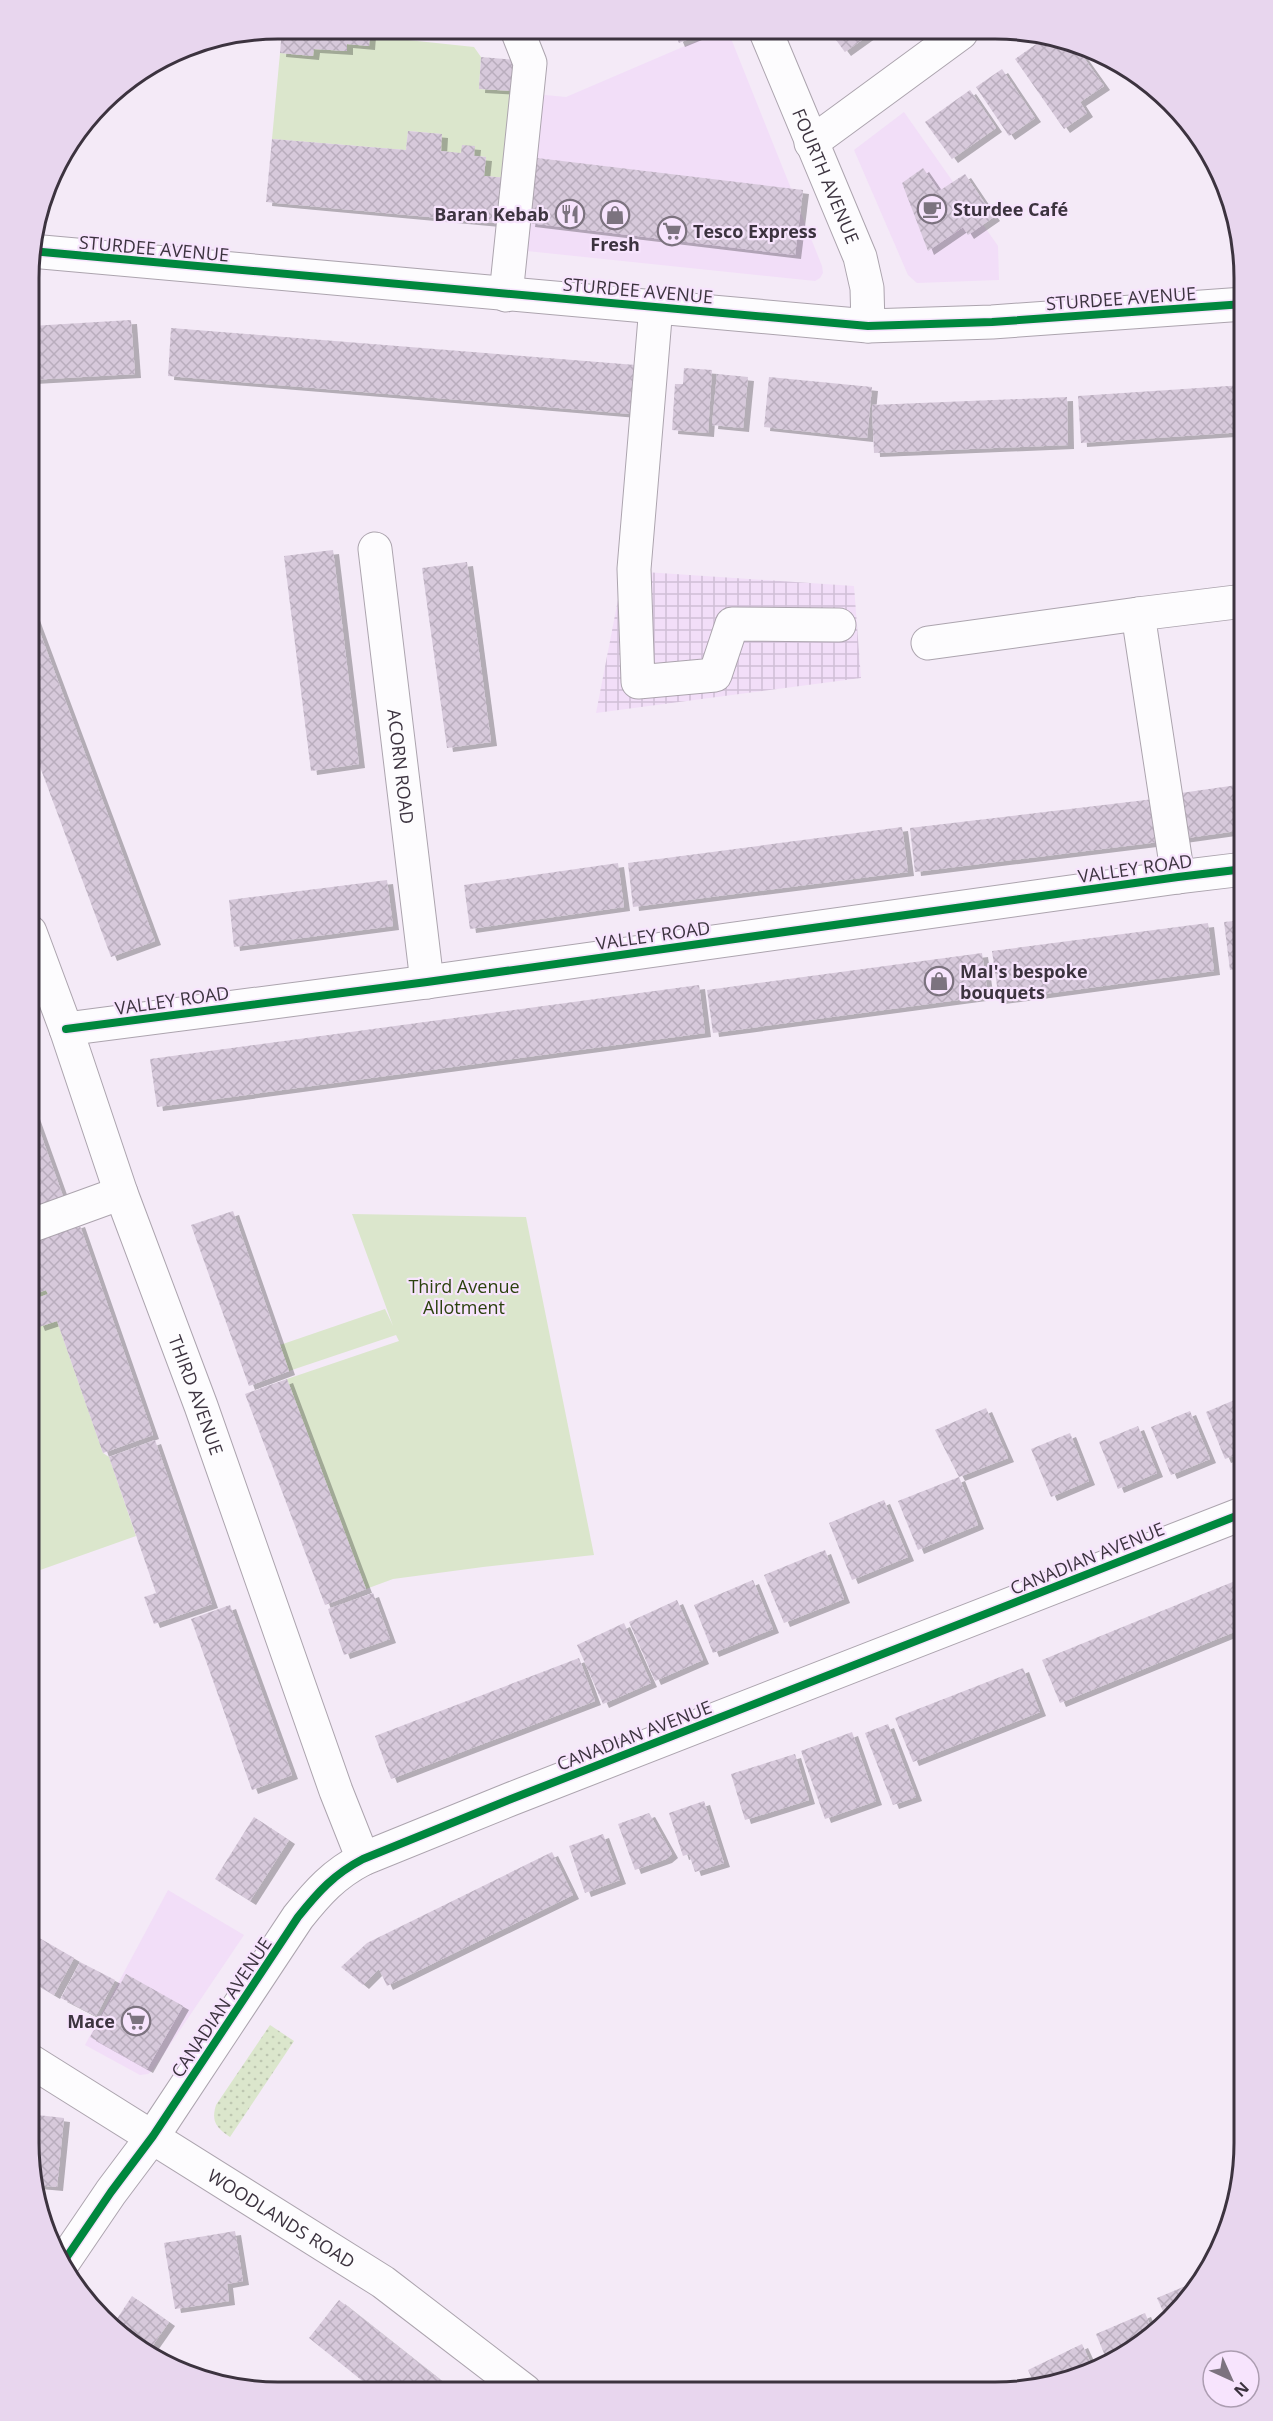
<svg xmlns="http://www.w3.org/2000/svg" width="1273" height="2421" viewBox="0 0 1273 2421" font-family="'Open Sans',sans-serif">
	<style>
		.built { fill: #f2def8 }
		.industrial { fill: url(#industrial-grid) }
		.grass { fill: url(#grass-dots) }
		.garden { fill: #dbe6cc }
		.building { fill: url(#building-cross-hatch); filter: url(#shadow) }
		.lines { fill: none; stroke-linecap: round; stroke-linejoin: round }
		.minor-casing { stroke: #aca4ae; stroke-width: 35 }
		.minor { stroke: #fdfcfe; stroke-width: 33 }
		.cycleway-casing { stroke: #f7e4fd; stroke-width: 11 }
		.cycleway { stroke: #00873e; stroke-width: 8 }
		.labels { text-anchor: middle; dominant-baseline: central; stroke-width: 4.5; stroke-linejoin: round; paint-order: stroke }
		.street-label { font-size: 18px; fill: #3c333f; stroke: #f7e4fd }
		.poi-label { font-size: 18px; font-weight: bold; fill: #3c333f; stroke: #f7e4fd; text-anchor: start }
		.park-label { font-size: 18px; fill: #2c420e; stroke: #f7e4fd }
		.rim { fill: none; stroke: #3c333f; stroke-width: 3 }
	</style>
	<defs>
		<pattern id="industrial-grid" width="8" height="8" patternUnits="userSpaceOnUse" patternTransform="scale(1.5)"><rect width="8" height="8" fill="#f2def8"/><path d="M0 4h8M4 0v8" fill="none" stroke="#d0bfd6"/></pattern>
		<pattern id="grass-dots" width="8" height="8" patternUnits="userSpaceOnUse" patternTransform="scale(1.5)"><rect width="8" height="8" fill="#dbe6cc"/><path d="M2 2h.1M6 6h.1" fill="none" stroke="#bdc6b0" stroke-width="1.8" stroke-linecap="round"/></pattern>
		<pattern id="building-cross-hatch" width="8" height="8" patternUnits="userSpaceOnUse" patternTransform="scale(1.5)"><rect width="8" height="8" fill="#d7c9db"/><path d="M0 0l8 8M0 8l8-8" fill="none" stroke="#b9adbd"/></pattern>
		<filter id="shadow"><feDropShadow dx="6" dy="4" stdDeviation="0" flood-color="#0004"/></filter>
	</defs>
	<rect width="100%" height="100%" fill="#f4eaf7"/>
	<!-- built -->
	<g class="built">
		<path d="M 720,31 L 728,31 L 822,266 L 823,273 L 820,278 L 815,281 L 517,250 L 535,94 L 566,97 Z"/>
		<path d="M 904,112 L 998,246 L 999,280 L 917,283 L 908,275 L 854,150 Z"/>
		<path d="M 168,1890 L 244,1935 L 153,2070 L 148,2074 L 140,2075 L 85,2045 Z"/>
	</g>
	<!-- industrial -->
	<path class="industrial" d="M 645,572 L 854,586 L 861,678 L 596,713 L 623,574 Z"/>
	<!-- grass -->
	<path class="grass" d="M 270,2025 L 294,2041 L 230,2137 C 216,2128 211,2121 216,2105 Z"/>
	<!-- garden -->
	<g class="garden">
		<path d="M 370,36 L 474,47 L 481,57 L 479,89 L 515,91 L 508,178 L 484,176 L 486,157 L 441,151 L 441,134 L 408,131 L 406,150 L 272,139 L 280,53 L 312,56 L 314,49 L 346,51 L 347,44 L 369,46 Z"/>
		<path d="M 352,1214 L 526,1217 L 594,1555 L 483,1567 L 393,1579 L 366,1589 L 287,1379 L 399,1341 L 396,1335 L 289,1371 L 280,1345 L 385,1309 L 393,1326 Z"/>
		<path d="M 46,1290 L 48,1294 L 35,1299 L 39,1309 L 33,1311 L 39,1326 L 57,1321 L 103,1453 L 109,1457 L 136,1536 L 29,1574 L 29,1296 Z"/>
	</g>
	<!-- building -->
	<g class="building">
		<path d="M 282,29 L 315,33 L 315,31 L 370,33 L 369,46 L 347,44 L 347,51 L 314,49 L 313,56 L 280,53 Z"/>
		<path d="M 674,31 L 708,31 L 679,43 Z"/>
		<path d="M 830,32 L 873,32 L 845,52 Z"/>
		<path d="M 1049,35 L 1074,44 L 1104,86 L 1080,102 L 1087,113 L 1064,129 L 1015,59 Z"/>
		<path d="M 1090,49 L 1105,54 L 1111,58 L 1102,65 Z"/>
		<path d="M 481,57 L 517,60 L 515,91 L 479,89 Z"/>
		<path d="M 1002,69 L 1035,118 L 1009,136 L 976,87 Z"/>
		<path d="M 970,90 L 996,128 L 952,159 L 925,122 Z"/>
		<path d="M 408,131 L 442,134 L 441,151 L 461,153 L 462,145 L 475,146 L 474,156 L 486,157 L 484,176 L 508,178 L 505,224 L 266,202 L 272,139 L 406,150 Z"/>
		<path d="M 537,158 L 803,190 L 795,255 L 529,223 Z"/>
		<path d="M 923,168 L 939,191 L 965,174 L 994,217 L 968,235 L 963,227 L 928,251 L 902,183 Z"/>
		<path d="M 131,320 L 135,374 L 30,380 L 31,326 Z"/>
		<path d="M 171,328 L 648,366 L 644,415 L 168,376 Z"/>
		<path d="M 684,368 L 712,370 L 708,433 L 672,430 L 675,384 L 683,384 Z"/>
		<path d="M 717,374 L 748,377 L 743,428 L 712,425 Z"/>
		<path d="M 769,377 L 872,387 L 867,438 L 764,427 Z"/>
		<path d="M 1244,385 L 1244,432 L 1081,443 L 1078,396 Z"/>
		<path d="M 1067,397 L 1068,445 L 874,453 L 872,405 Z"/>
		<path d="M 333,550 L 359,764 L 311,771 L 284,556 Z"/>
		<path d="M 467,562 L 491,742 L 447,748 L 422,568 Z"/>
		<path d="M 30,606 L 155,941 L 111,957 L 30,740 Z"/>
		<path d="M 1244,784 L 1244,830 L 1180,839 L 1174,794 Z"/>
		<path d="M 1154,799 L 1159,842 L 915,872 L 910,828 Z"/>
		<path d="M 902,827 L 908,872 L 633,907 L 628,863 Z"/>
		<path d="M 618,863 L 624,907 L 470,929 L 464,885 Z"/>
		<path d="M 387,880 L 393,926 L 234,947 L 229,900 Z"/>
		<path d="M 1244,920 L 1244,968 L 1230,970 L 1224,922 Z"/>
		<path d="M 1208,923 L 1214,971 L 999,1000 L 992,951 Z"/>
		<path d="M 982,953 L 988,996 L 713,1033 L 707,990 Z"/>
		<path d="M 699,985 L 705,1033 L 157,1107 L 150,1059 Z"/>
		<path d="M 30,1104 L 64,1199 L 30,1211 Z"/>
		<path d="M 233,1211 L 289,1371 L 249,1386 L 191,1225 Z"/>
		<path d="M 79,1223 L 153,1435 L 103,1453 L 57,1321 L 39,1327 L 33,1311 L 39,1309 L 35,1299 L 48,1294 L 46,1290 L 29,1296 L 29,1272 L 39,1269 L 29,1240 Z"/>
		<path d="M 287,1379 L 366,1589 L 325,1605 L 245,1394 Z"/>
		<path d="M 1244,1396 L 1244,1452 L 1225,1459 L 1206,1412 Z"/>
		<path d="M 986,1408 L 1008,1458 L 959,1477 L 935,1430 Z"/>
		<path d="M 1190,1411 L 1210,1459 L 1171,1475 L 1151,1427 Z"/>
		<path d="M 1138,1426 L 1157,1473 L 1118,1489 L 1099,1442 Z"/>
		<path d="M 1070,1433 L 1089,1481 L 1051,1497 L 1031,1449 Z"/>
		<path d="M 155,1440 L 212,1604 L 154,1624 L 144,1597 L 156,1593 L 109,1457 Z"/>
		<path d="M 959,1477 L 978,1525 L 918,1550 L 898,1501 Z"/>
		<path d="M 884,1500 L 908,1557 L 852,1580 L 829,1523 Z"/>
		<path d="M 825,1550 L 844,1599 L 784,1623 L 764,1575 Z"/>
		<path d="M 753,1580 L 773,1629 L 713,1653 L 694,1605 Z"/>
		<path d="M 1235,1581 L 1244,1603 L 1244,1628 L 1060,1703 L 1042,1660 Z"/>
		<path d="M 373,1593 L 390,1639 L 344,1655 L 328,1609 Z"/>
		<path d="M 677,1600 L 703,1660 L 655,1681 L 629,1622 Z"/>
		<path d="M 230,1605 L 292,1775 L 252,1790 L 191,1619 Z"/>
		<path d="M 624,1623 L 651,1683 L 603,1704 L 577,1645 Z"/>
		<path d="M 579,1658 L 595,1701 L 391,1779 L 375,1736 Z"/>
		<path d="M 1023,1668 L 1040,1712 L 913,1762 L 895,1718 Z"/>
		<path d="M 888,1724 L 916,1797 L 893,1805 L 865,1733 Z"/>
		<path d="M 852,1732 L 876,1801 L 825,1819 L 801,1751 Z"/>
		<path d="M 795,1754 L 809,1800 L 745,1820 L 731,1774 Z"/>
		<path d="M 704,1801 L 724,1863 L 695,1872 L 689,1854 L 683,1856 L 669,1813 Z"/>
		<path d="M 649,1813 L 672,1854 L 666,1859 L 635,1870 L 618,1824 Z"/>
		<path d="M 254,1817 L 289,1840 L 250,1901 L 215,1879 Z"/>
		<path d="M 603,1834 L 620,1880 L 585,1893 L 569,1846 Z"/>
		<path d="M 552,1852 L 573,1895 L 387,1986 L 379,1969 L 363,1985 L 341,1967 L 367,1943 Z"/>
		<path d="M 29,1932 L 74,1958 L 54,1995 L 29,1980 Z"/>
		<path d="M 80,1962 L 115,1980 L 96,2016 L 61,1998 Z"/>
		<path d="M 126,1974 L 183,2006 L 147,2069 L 90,2037 Z"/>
		<path d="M 29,2114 L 64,2118 L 57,2187 L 35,2185 L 29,2143 Z"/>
		<path d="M 235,2231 L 243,2281 L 227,2284 L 229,2301 L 175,2309 L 164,2243 Z"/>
		<path d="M 1202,2279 L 1193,2295 L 1167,2320 L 1157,2298 Z"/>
		<path d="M 132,2296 L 169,2322 L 148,2352 L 111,2328 Z"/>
		<path d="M 339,2300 L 454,2391 L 375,2391 L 309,2338 Z"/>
		<path d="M 1145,2313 L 1153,2332 L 1134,2350 L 1108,2363 L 1096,2334 Z"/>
		<path d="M 1082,2344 L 1094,2370 L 1075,2379 L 1035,2386 L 1028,2370 Z"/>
	</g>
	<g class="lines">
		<!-- minor casing -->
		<g class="minor-casing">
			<g id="minor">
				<path id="s1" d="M 766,32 L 860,257 L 867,288 L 868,326"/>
				<path d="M 811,143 L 961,33"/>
				<path d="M 31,251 L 868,326 L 992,322 L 1244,304"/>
				<path d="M 506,295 L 530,63 L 517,30"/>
				<path d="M 656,306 L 634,569 L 638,682 L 715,675 L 732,624 L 839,625"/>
				<path id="s2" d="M 375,549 L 427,982"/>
				<path d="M 928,643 L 1138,614"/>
				<path d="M 1178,877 L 1138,614 L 1244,601"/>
				<path id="s3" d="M 30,932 L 66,1029 L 121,1193 L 201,1406 L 336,1791 L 363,1859"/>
				<path d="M 66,1029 L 427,982 L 1178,877 L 1244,869"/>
				<path d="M 30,1226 L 121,1193"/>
				<path id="s4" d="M 29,2060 L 383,2282 L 525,2391"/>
				<path d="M 62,2264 L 111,2192 L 153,2136 L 298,1917 C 318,1892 334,1874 363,1859 L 511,1799 L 1244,1513"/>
			</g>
		</g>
		<!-- minor -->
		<use href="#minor" class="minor"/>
		<!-- cycleway casing -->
		<g class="cycleway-casing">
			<g id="cycleway">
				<path d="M 31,251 L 868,326 L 992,322 L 1244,304"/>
				<path d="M 66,1029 L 427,982 L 1178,877 L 1244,869"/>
				<path d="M 62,2264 L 111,2192 L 153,2136 L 298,1917 C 318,1892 334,1874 363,1859 L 511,1799 L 1244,1513"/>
			</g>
		</g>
		<!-- cycleway -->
		<use href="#cycleway" class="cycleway"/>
	</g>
	<!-- icons -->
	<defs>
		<g id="cafe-ring" transform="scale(1.5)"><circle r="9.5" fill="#f7e4fd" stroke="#7c737f" stroke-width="1.5"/><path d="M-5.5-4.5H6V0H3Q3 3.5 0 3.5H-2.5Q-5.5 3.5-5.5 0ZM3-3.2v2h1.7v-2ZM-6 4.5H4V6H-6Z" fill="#7c737f"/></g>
		<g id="restaurant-ring" transform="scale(1.5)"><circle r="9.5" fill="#f7e4fd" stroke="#7c737f" stroke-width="1.5"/><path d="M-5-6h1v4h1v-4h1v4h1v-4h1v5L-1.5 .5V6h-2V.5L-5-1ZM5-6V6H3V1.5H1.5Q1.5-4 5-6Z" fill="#7c737f"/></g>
		<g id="shop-ring" transform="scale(1.5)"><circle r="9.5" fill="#f7e4fd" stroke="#7c737f" stroke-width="1.5"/><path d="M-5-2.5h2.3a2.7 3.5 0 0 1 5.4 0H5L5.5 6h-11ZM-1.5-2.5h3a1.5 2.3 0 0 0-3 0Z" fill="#7c737f"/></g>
		<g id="supermarket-ring" transform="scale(1.5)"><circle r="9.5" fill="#f7e4fd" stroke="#7c737f" stroke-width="1.5"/><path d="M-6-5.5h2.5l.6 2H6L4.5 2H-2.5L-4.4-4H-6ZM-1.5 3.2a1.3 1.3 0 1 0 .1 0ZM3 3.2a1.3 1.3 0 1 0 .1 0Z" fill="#7c737f"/></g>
	</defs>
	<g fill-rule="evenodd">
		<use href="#cafe-ring" x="932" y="209"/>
		<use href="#restaurant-ring" x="570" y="214"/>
		<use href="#shop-ring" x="615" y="215"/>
		<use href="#supermarket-ring" x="672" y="231"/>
		<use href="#shop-ring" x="939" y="981"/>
		<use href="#supermarket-ring" x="136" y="2021"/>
	</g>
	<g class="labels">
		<!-- street labels -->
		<g class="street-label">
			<text stroke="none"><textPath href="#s1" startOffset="156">FOURTH AVENUE</textPath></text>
			<text transform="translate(154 248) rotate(5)">STURDEE AVENUE</text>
			<text transform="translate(638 290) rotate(5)">STURDEE AVENUE</text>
			<text transform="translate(1121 298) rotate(-4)">STURDEE AVENUE</text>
			<text stroke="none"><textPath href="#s2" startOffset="219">ACORN ROAD</textPath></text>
			<text transform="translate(1135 868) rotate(-8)">VALLEY ROAD</text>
			<text transform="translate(653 935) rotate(-8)">VALLEY ROAD</text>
			<text transform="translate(172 1000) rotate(-8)">VALLEY ROAD</text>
			<text stroke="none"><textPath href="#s3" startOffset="492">THIRD AVENUE</textPath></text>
			<text transform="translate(1087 1558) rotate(-22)">CANADIAN AVENUE</text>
			<text transform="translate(634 1735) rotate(-21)">CANADIAN AVENUE</text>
			<text transform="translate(221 2007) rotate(-56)">CANADIAN AVENUE</text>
			<text stroke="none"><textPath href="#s4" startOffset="298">WOODLANDS ROAD</textPath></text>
		</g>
		<!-- poi labels -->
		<g class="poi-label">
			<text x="953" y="209">Sturdee Café</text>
			<text x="549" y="214" text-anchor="end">Baran Kebab</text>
			<text x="693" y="231">Tesco Express</text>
			<text x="615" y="244" text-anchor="middle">Fresh</text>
			<text x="960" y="971">MaI's bespoke<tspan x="960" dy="21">bouquets</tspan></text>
			<text x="115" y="2021" text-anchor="end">Mace</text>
		</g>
		<!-- park labels -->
		<g class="park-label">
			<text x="464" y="1286">Third Avenue<tspan x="464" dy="21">Allotment</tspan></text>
		</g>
	</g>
	<!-- crop -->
	<path d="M0 0H1273V2421H0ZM278 39H995A239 239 0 0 1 1234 278V2143A239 239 0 0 1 995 2382H278A239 239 0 0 1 39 2143V278A239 239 0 0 1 278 39Z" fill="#e8d6ee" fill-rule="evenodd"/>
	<path class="rim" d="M278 39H995A239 239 0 0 1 1234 278V2143A239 239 0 0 1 995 2382H278A239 239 0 0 1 39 2143V278A239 239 0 0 1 278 39Z"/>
	<!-- north arrow -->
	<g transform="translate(1231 2379) rotate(135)"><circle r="28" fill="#f7e4fd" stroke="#ac9db1" stroke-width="1.5"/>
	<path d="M0-4.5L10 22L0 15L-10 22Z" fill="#7c737f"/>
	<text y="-9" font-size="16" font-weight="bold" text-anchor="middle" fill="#3c333f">N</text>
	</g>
</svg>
